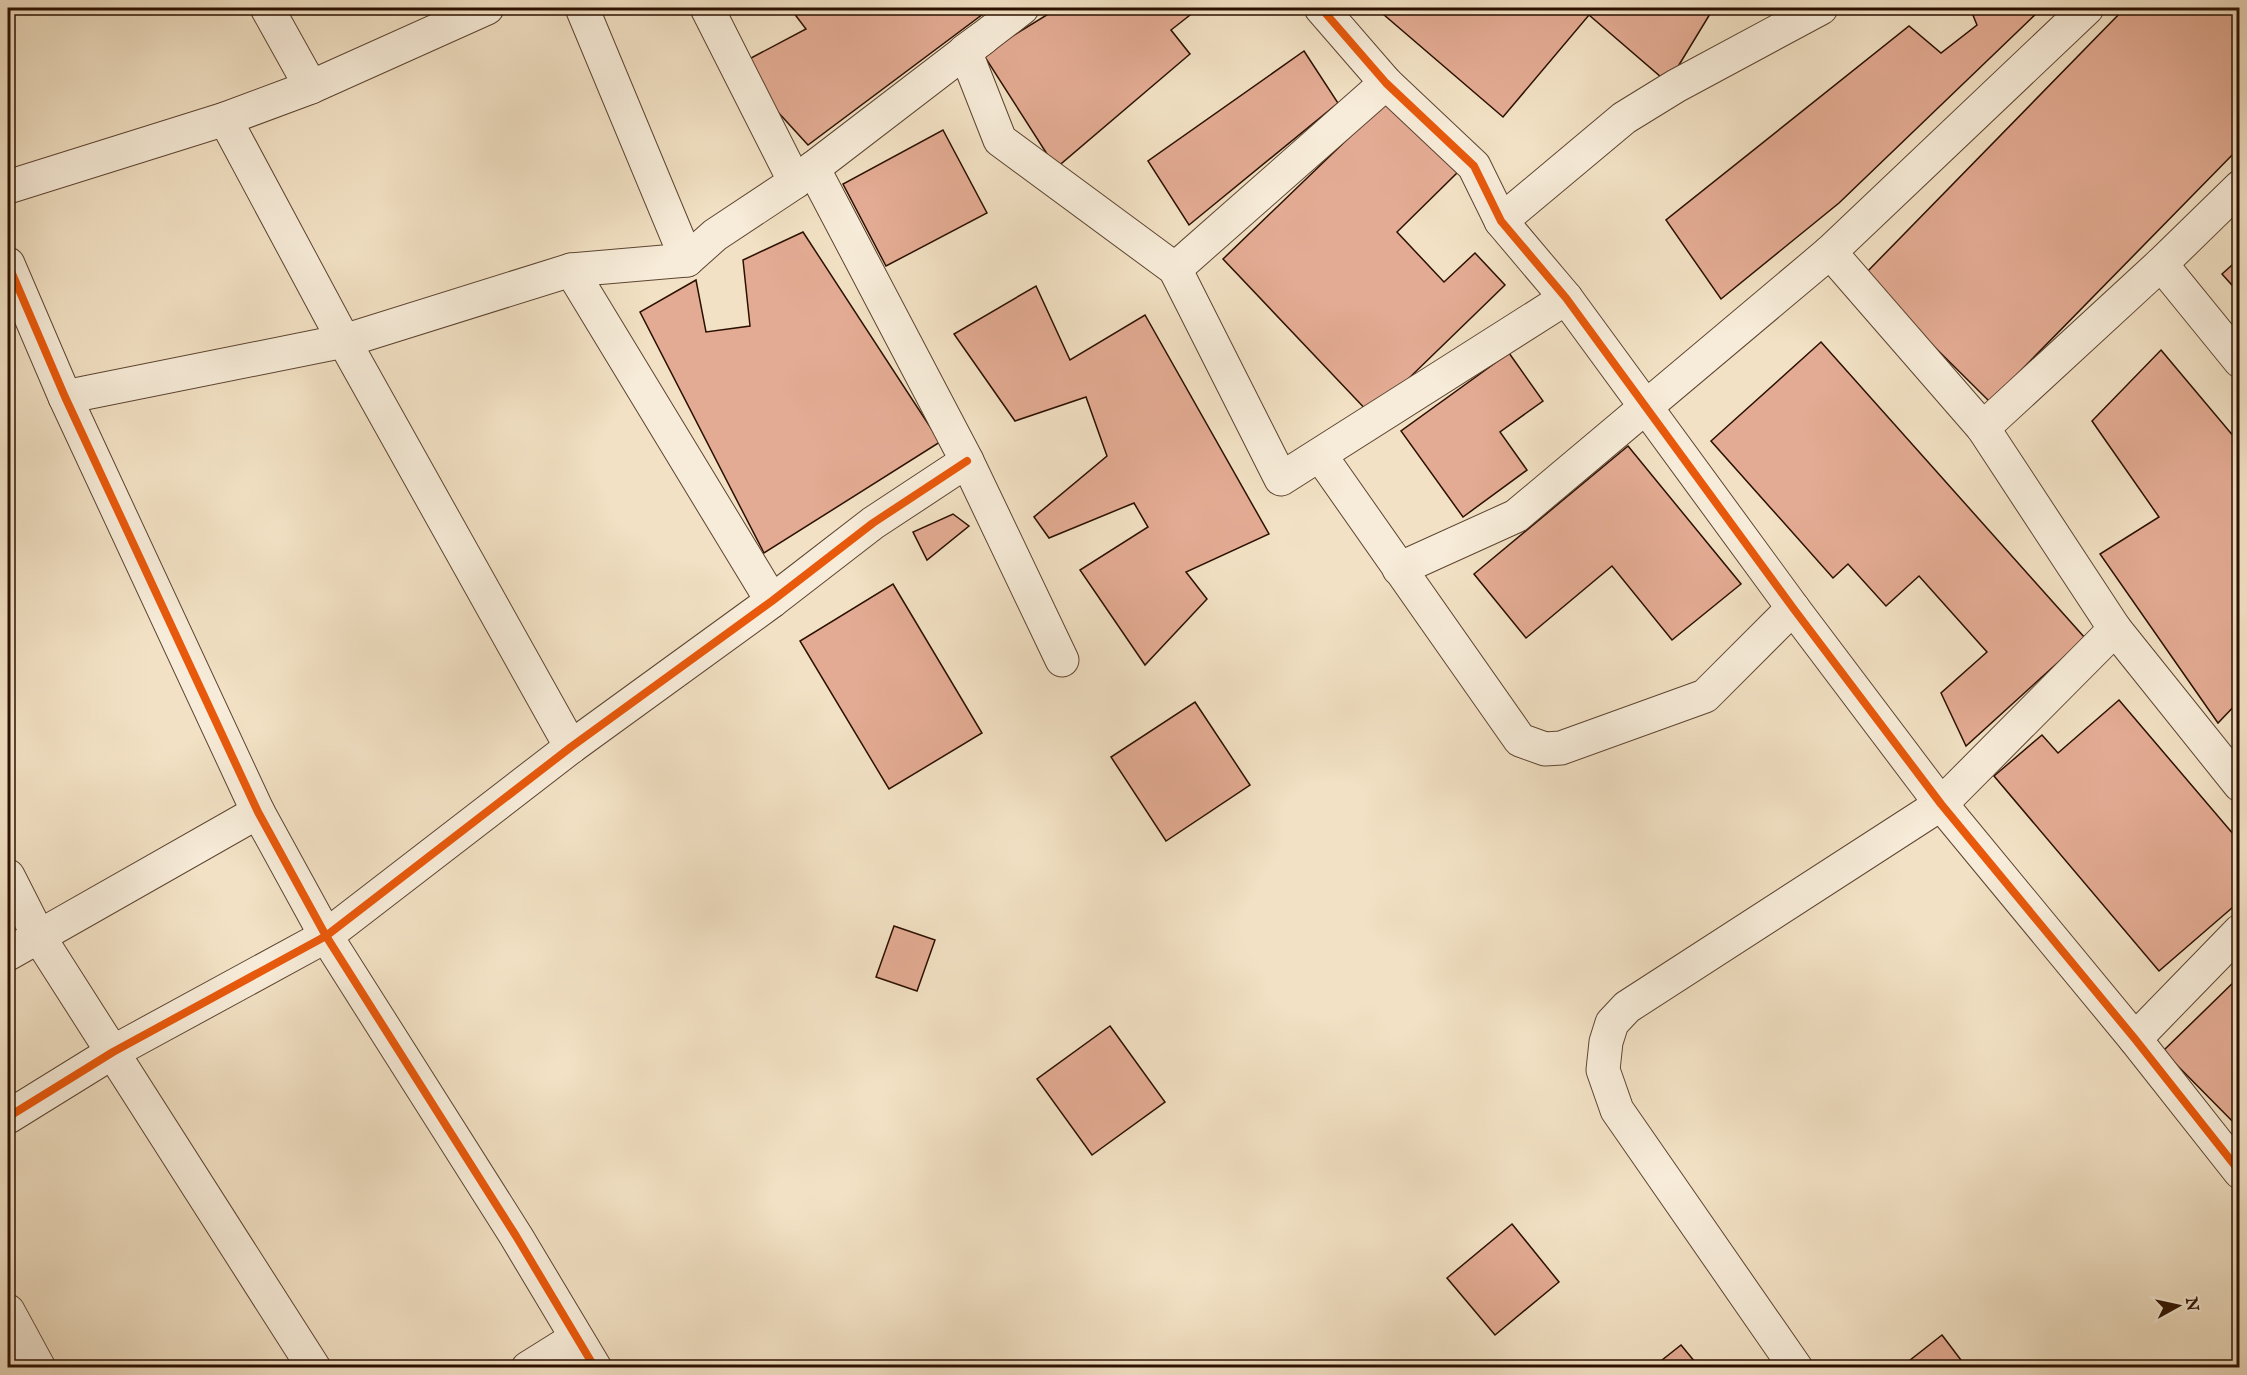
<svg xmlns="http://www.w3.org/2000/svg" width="2247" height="1375" viewBox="0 0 2247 1375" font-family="'IM FELL English',serif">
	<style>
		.building { fill: #e3ab93; stroke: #2b1000; stroke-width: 1.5 }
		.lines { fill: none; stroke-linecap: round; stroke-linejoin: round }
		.street-casing { stroke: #5d4431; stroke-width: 35 }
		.street { stroke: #f7ecd9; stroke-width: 33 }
		.cycleway-casing { stroke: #f7ecd9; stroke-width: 11 }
		.cycleway { stroke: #e8590c; stroke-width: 8 }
	</style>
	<rect width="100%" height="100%" fill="#f2e1c4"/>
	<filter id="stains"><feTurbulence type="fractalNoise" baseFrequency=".00333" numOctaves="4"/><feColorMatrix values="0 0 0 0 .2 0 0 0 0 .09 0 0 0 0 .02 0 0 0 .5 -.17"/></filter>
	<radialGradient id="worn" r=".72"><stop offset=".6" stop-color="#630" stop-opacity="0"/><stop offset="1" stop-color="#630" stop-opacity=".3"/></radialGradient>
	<!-- building -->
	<g class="building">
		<path d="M 790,8 L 991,8 L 808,145 L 736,66 L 806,29 Z"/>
		<path d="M 1058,8 L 1199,8 L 1171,30 L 1190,54 L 1056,168 L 983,54 Z"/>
		<path d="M 1376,8 L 1700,8 L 1710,14 L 1668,83 L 1589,15 L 1503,117 Z"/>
		<path d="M 1970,8 L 2042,8 L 1839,203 L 1721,299 L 1666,220 L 1909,26 L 1941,53 L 1977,25 Z"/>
		<path d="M 2125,8 L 2240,8 L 2240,147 L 1990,402 L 1863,276 Z"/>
		<path d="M 1304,51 L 1338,103 L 1189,225 L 1148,161 Z"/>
		<path d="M 1388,100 L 1458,172 L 1397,232 L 1444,282 L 1475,253 L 1505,285 L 1371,415 L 1223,259 Z"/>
		<path d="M 943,130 L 987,213 L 886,266 L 843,184 Z"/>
		<path d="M 803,232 L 940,442 L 764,553 L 640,312 L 696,280 L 706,332 L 750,326 L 743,260 Z"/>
		<path d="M 2240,258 L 2240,294 L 2222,274 Z"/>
		<path d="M 1036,286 L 1070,360 L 1145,315 L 1269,534 L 1186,572 L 1207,599 L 1145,665 L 1080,570 L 1148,527 L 1134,503 L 1049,538 L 1034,517 L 1107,456 L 1086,397 L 1015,421 L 954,334 Z"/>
		<path d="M 1821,342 L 2085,638 L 1966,746 L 1941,693 L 1987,652 L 1919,576 L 1886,606 L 1848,564 L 1833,578 L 1711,441 Z"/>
		<path d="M 2161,350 L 2240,444 L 2240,700 L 2218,723 L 2100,554 L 2159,517 L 2092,421 Z"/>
		<path d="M 1509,353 L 1543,401 L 1500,432 L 1527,470 L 1463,517 L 1401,431 Z"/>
		<path d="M 1628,446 L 1741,584 L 1672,640 L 1612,566 L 1526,638 L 1474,574 Z"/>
		<path d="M 953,514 L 969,526 L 927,560 L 913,532 Z"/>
		<path d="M 893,584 L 982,733 L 889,789 L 800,641 Z"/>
		<path d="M 2119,700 L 2240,842 L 2240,901 L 2159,971 L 1994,776 L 2042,735 L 2058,753 Z"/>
		<path d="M 1195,702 L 1250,785 L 1166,841 L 1111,757 Z"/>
		<path d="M 894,926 L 935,940 L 917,991 L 876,977 Z"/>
		<path d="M 2240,976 L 2240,1129 L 2163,1051 Z"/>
		<path d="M 1110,1026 L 1165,1102 L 1092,1155 L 1037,1079 Z"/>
		<path d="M 1512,1224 L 1559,1282 L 1495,1335 L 1447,1278 Z"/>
		<path d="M 1942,1335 L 1967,1368 L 1900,1368 Z"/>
		<path d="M 1681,1345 L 1700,1368 L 1652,1368 Z"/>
	</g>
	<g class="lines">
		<!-- street casing -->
		<g class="street-casing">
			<g id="street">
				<path d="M 267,8 L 311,87"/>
				<path d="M 582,8 L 687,260"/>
				<path d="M 707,8 L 795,182"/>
				<path d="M 1321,8 L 1386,83 L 1474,166 L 1501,221 L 1566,298 L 1793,608 L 1941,804 L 2135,1039 L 2240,1172"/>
				<path d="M 983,38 L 965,51 L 1000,140 L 1175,269 L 1281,479 L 1566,298"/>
				<path d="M 225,119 L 344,341 L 571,747"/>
				<path d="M 813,168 L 967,461 L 1062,660"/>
				<path d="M 8,187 L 225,119 L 311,87 L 487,8"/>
				<path d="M 1501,221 L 1624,118 L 1676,86 L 1821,8"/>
				<path d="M 1830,252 L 1983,428 L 2115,629 L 2240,785"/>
				<path d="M 8,264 L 65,397 L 258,812 L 326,936 L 516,1236 L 595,1368"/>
				<path d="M 2161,264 L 2240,361"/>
				<path d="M 1175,269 L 1386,83"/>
				<path d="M 571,270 L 772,601"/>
				<path d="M 65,397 L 344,341 L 571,270 L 687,260 L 715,235 L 795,182 L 1022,8"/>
				<path d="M 1983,428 L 2161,264 L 2240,187"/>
				<path d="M 1320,455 L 1520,740 L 1545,749 L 1561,748 L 1705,696 L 1793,608"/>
				<path d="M 1399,569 L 1516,516 L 1830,252 L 2087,8"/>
				<path d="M 8,876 L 39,937 L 314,1368"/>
				<path d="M 8,954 L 258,812"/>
				<path d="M 2135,1039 L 2240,931"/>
				<path d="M 8,1117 L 113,1052 L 326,936 L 571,747 L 772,601 L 873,523 L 967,461"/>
				<path d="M 8,1311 L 39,1368"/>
				<path d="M 528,1368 L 576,1338"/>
				<path d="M 1796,1368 L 1617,1110 L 1603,1070 L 1606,1042 L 1612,1023 L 1627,1007 L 1941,804 L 2115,629"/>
			</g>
		</g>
		<!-- street -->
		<use href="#street" class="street"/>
		<!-- cycleway casing -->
		<g class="cycleway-casing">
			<g id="cycleway">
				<path d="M 1321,8 L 1386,83 L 1474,166 L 1501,221 L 1566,298 L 1793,608 L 1941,804 L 2135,1039 L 2240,1172"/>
				<path d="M 8,264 L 65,397 L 258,812 L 326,936 L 516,1236 L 595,1368"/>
				<path d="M 8,1117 L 113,1052 L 326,936 L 571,747 L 772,601 L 873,523 L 967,461"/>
			</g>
		</g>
		<!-- cycleway -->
		<use href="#cycleway" class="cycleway"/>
	</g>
	<!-- margin -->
	<rect width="2247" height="1375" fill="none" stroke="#f2e1c4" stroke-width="30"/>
	<rect x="9" y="9" width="2229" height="1357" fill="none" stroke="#2b1000" stroke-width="3"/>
	<rect x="15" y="15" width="2217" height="1345" fill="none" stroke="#2b1000" stroke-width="1.5"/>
	<!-- north arrow -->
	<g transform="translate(2178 1306) rotate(82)" stroke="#f7ecd9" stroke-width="4.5" paint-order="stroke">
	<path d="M0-4.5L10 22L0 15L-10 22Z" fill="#2b1000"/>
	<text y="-9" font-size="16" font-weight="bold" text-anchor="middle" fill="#2b1000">N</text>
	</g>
	<rect width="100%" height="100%" filter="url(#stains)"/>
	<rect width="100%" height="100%" fill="url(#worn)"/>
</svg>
